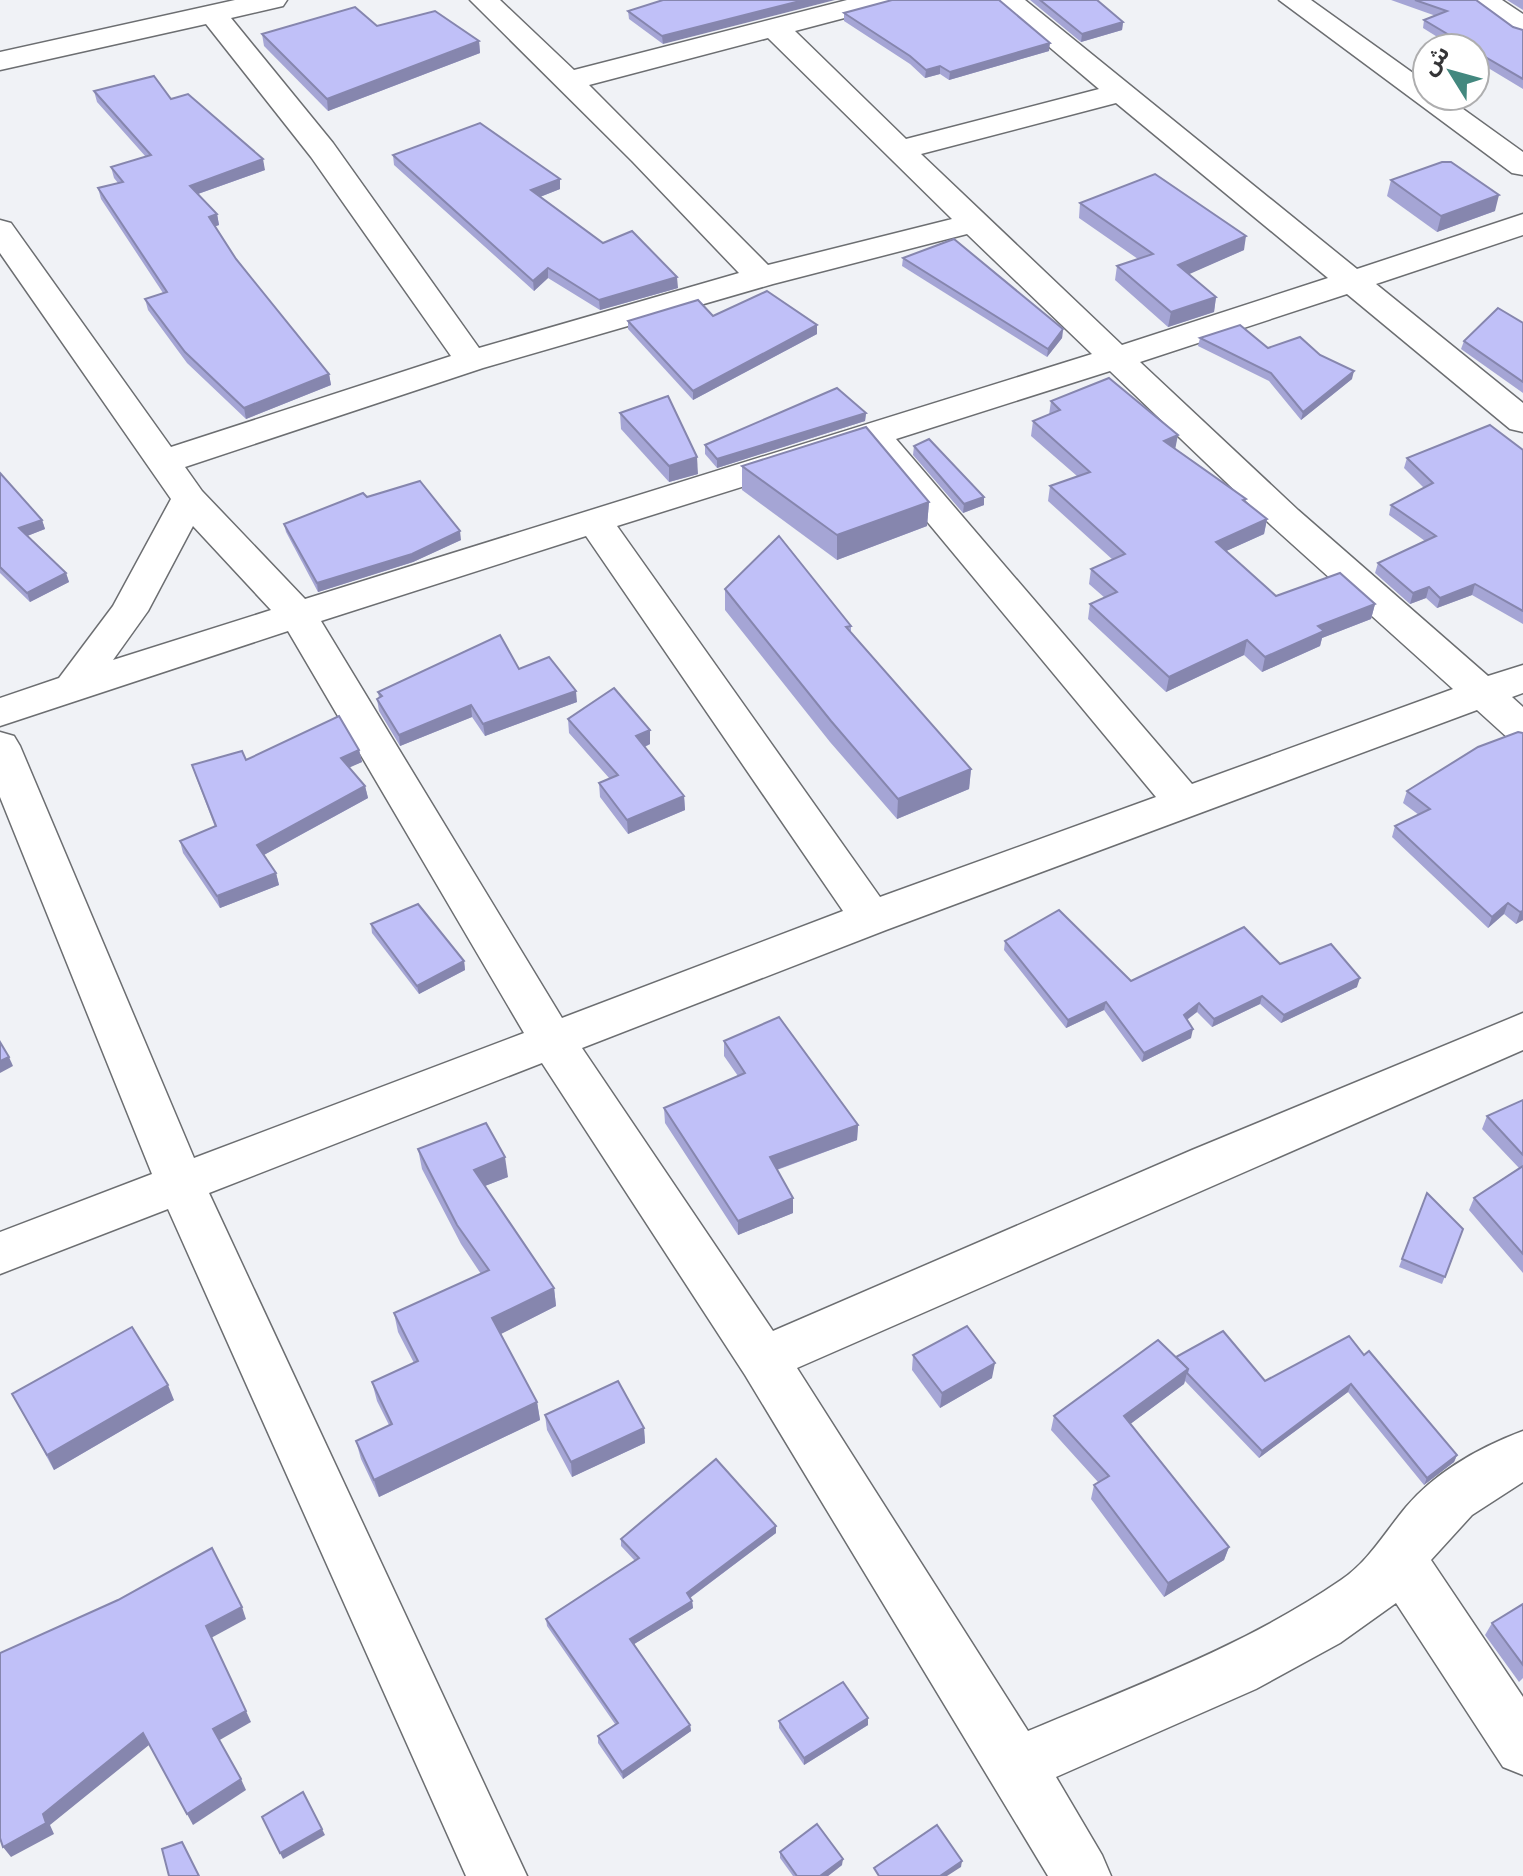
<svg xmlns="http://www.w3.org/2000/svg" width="1523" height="1876" viewBox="0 0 1523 1876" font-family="'Source Sans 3','Noto Sans Arabic',sans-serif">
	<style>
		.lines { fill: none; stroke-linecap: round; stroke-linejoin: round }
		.minor-casing { stroke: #6c6e71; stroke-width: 3 }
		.minor { fill: #fff; fill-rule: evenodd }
		.wall { fill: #a5a5d5 }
		.shaded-wall { fill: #8686ae }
		.building { fill: #c0c0f8; stroke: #8686ae; stroke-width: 2 }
	</style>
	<rect width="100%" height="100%" fill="#f0f2f6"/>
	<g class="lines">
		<!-- minor casing -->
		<g class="minor-casing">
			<g id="minor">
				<path d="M 235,0 L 287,0 L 283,6 L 231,18 L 333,143 L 479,348 L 739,273 L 632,161 L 470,0 L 500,0 L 574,70 L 847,0 L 894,0 L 890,6 L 795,31 L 906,139 L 1099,89 L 994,0 L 1025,0 L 1357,269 L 1523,214 L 1523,235 L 1376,284 L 1523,403 L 1523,432 L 1510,429 L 1347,294 L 1140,362 L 1298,510 L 1488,676 L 1523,665 L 1523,693 L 1512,697 L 1523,707 L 1523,743 L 1509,739 L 1477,710 L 886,930 L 582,1048 L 773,1331 L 1192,1150 L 1523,1013 L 1523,1050 L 797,1368 L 1028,1731 C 1134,1686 1245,1646 1341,1580 C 1369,1561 1385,1532 1406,1507 C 1436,1472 1480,1447 1523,1431 L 1523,1482 L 1472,1515 L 1431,1560 L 1523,1697 L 1523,1775 L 1503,1767 L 1396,1603 L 1340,1643 L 1256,1689 L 1056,1777 L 1102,1855 L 1111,1876 L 1048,1876 L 745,1375 L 542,1063 L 209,1193 L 527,1876 L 466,1876 L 168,1209 L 0,1274 L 0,1232 L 152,1174 L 0,797 L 0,732 L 14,736 L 20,746 L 194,1158 L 524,1033 L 288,631 L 0,726 L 0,698 L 59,678 L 113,606 L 171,499 L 0,253 L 0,220 L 11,223 L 171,447 L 451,356 L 311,157 L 206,24 L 0,70 L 0,52 ZM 768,38 L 952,219 L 768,265 L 589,85 ZM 1116,103 L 1328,278 L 1122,345 L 921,154 ZM 967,234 L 1092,354 L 305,599 L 202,491 L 185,467 L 483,368 L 773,284 ZM 1110,371 L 1272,526 L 1453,689 L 1192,784 L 896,439 ZM 866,448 L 1156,797 L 880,897 L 617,526 ZM 193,526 L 271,610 L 113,660 L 148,611 ZM 586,536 L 843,911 L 562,1018 L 321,621 Z"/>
				<path d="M 1279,0 L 1311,0 L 1427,83 L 1427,96 L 1445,96 L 1523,152 L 1523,175 L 1512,173 Z"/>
				<path d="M 1469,0 L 1502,0 L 1523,14 L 1523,36 L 1513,33 Z"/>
			</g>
		</g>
		<!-- minor -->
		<use href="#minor" class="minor"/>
	</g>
	<!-- wall -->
	<g class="wall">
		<path d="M 663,0 L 663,44 L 629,19 L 628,11 Z"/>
		<path d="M 1030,0 L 1097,0 L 1123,22 L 1122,30 L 1081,42 Z"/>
		<path d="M 1391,0 L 1476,0 L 1513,27 L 1523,30 L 1523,89 L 1475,60 L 1475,48 L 1455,48 L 1423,28 L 1424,20 L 1436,16 Z"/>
		<path d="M 1507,0 L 1523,0 L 1523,10 Z"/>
		<path d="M 891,1 L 1049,51 L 949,80 L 940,74 L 925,78 L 910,64 L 844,21 L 844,13 Z"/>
		<path d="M 377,26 L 479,41 L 480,53 L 328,111 L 264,46 L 262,34 Z"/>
		<path d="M 94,91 L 171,99 L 265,170 L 198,194 L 217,214 L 219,225 L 215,226 L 236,259 L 329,374 L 331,385 L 246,419 L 187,363 L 148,310 L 145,299 L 163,293 L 101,199 L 98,188 L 118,183 L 114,178 L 111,167 L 146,157 L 97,102 Z"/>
		<path d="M 393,155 L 560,189 L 540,197 L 603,243 L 678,288 L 600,310 L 548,278 L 534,291 L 394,165 Z"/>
		<path d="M 1391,180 L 1495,211 L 1437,232 L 1387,196 Z"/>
		<path d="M 1080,203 L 1244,250 L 1188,274 L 1216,297 L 1214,312 L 1168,327 L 1115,280 L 1117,266 L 1138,259 L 1079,218 Z"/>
		<path d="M 903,258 L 1063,329 L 1062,338 L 1047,357 L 902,266 Z"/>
		<path d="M 713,316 L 817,334 L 693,400 L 628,329 L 628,321 Z"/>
		<path d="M 1523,323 L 1523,393 L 1461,349 L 1464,341 Z"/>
		<path d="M 1200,338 L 1320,355 L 1352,379 L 1301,420 L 1269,381 L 1198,346 Z"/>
		<path d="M 1051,401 L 1176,449 L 1246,499 L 1245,502 L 1267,519 L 1264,534 L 1226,551 L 1276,596 L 1375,604 L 1371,619 L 1322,638 L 1320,646 L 1262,672 L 1244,655 L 1166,692 L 1088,619 L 1090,604 L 1105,598 L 1089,584 L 1091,569 L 1113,560 L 1048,501 L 1050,486 L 1077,476 L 1031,436 L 1033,421 L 1049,415 Z"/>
		<path d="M 620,413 L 698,474 L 669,482 L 621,429 Z"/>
		<path d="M 866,413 L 865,421 L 717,468 L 705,454 L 705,445 Z"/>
		<path d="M 914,446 L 984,497 L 984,505 L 963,513 L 913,455 Z"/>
		<path d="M 1523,450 L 1523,624 L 1472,595 L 1437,608 L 1426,598 L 1410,604 L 1375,573 L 1378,563 L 1425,541 L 1389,515 L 1391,505 L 1424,488 L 1404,468 L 1407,458 Z"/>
		<path d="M 742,466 L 929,502 L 927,526 L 837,560 L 742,490 Z"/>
		<path d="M 0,473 L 42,520 L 45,529 L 27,536 L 66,573 L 69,582 L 30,602 L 0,573 Z"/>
		<path d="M 367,497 L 461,540 L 413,562 L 318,592 L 286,532 L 284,524 Z"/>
		<path d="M 725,589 L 851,626 L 851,632 L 971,769 L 969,789 L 897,819 L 830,742 L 725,610 Z"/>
		<path d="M 519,669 L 577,702 L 485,736 L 472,717 L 400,746 L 379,711 L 377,699 L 379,698 L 378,692 Z"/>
		<path d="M 568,719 L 650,730 L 650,744 L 645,747 L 684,796 L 685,810 L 628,834 L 600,797 L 599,783 L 610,779 L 569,733 Z"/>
		<path d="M 1523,733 L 1523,920 L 1516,924 L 1504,914 L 1488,928 L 1392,837 L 1395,826 L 1419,815 L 1403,803 L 1407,791 Z"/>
		<path d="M 359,750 L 362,762 L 349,767 L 365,786 L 368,798 L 264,855 L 276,873 L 279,885 L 220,908 L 183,853 L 180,841 L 215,827 L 196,777 L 192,765 Z"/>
		<path d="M 371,924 L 464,961 L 465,970 L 419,994 L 372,933 Z"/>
		<path d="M 1005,941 L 1131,981 L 1280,964 L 1357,987 L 1281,1023 L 1260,1004 L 1212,1027 L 1197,1012 L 1187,1020 L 1191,1038 L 1142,1062 L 1104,1010 L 1066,1028 L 1004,950 Z"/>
		<path d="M 724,1041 L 858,1125 L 857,1140 L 777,1170 L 793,1198 L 793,1213 L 738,1235 L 665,1123 L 664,1108 L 738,1076 L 724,1056 Z"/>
		<path d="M 1523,1100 L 1523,1273 L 1469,1210 L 1474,1198 L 1519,1168 L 1482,1129 L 1487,1116 Z"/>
		<path d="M 418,1149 L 508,1177 L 485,1186 L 554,1288 L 556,1306 L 500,1334 L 537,1402 L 540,1420 L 379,1497 L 361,1459 L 356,1441 L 389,1425 L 377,1401 L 372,1382 L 414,1363 L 398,1332 L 394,1313 L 481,1274 L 461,1244 L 422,1169 Z"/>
		<path d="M 1427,1193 L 1463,1229 L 1442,1284 L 1399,1267 Z"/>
		<path d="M 913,1355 L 992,1378 L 940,1408 L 912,1370 Z"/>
		<path d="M 1364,1355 L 1457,1455 L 1454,1462 L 1424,1485 L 1348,1392 L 1259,1458 L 1185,1381 L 1184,1384 L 1130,1424 L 1229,1547 L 1224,1560 L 1164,1597 L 1091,1499 L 1094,1485 L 1098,1482 L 1051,1430 L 1054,1416 L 1176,1357 L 1265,1381 Z"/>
		<path d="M 12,1394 L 174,1400 L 54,1470 Z"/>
		<path d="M 545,1415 L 644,1428 L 645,1443 L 572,1477 L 547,1430 Z"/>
		<path d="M 776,1526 L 776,1533 L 690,1598 L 692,1601 L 693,1608 L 634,1644 L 690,1725 L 691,1731 L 623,1779 L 598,1743 L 598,1736 L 615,1724 L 547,1626 L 546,1619 L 635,1561 L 621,1546 L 621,1539 Z"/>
		<path d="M 1523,1604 L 1523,1678 L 1519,1682 L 1485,1635 L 1492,1623 Z"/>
		<path d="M 779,1721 L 868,1725 L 804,1765 L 779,1728 Z"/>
		<path d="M 780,1852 L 842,1865 L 828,1876 L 793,1876 L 780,1858 Z"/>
	</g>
	<!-- shaded-wall -->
	<g class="shaded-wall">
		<path d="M 804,0 L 835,0 L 663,44 L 662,36 Z"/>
		<path d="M 1123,22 L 1122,30 L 1081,42 L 1082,34 Z"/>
		<path d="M 479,41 L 480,53 L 328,111 L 327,99 Z"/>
		<path d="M 1050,43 L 1049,51 L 949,80 L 950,72 Z"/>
		<path d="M 940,66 L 940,74 L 925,78 L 926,70 Z"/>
		<path d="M 263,159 L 265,170 L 192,196 L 190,186 Z"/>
		<path d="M 560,179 L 560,189 L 532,200 L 531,190 Z"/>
		<path d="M 1499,195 L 1495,211 L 1437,232 L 1441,216 Z"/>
		<path d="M 217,214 L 219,225 L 211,228 L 209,217 Z"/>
		<path d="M 1246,236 L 1244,250 L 1176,280 L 1178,265 Z"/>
		<path d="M 548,268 L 548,278 L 534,291 L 533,281 Z"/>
		<path d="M 677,277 L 678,288 L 600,310 L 599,300 Z"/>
		<path d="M 1216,297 L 1214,312 L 1168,327 L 1171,312 Z"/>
		<path d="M 817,325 L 817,334 L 693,400 L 693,391 Z"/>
		<path d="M 1063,329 L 1062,338 L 1047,357 L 1048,349 Z"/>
		<path d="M 1354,371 L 1352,379 L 1301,420 L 1303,412 Z"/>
		<path d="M 329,374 L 331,385 L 246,419 L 244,408 Z"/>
		<path d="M 866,413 L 865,421 L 717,468 L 717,459 Z"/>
		<path d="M 1178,435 L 1175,450 L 1164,441 Z"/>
		<path d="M 697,457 L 698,474 L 669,482 L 669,466 Z"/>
		<path d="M 984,497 L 984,505 L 963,513 L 964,504 Z"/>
		<path d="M 929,502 L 927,526 L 837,560 L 837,535 Z"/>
		<path d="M 1267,519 L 1264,534 L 1213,557 L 1216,542 Z"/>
		<path d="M 42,520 L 45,529 L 22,538 L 19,528 Z"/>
		<path d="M 460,531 L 461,540 L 413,562 L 318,592 L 317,583 Z"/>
		<path d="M 66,573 L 69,582 L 30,602 L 27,593 Z"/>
		<path d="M 1475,584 L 1472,595 L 1437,608 L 1440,598 Z"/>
		<path d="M 1429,587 L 1426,598 L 1410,604 L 1413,593 Z"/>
		<path d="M 1375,604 L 1371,619 L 1322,638 L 1320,646 L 1262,672 L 1265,657 L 1318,626 Z"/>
		<path d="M 1247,640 L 1244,655 L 1166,692 L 1169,677 Z"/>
		<path d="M 576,691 L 577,702 L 485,736 L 483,724 Z"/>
		<path d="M 471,705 L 472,717 L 400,746 L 399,735 Z"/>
		<path d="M 650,730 L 650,744 L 637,750 L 636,736 Z"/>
		<path d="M 359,750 L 362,762 L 344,770 L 341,758 Z"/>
		<path d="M 971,769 L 969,789 L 897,819 L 898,799 Z"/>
		<path d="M 365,786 L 368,798 L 260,857 L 257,845 Z"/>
		<path d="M 684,796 L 685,810 L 628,834 L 627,820 Z"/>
		<path d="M 276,873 L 279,885 L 220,908 L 217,896 Z"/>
		<path d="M 1508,903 L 1504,914 L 1488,928 L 1492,917 Z"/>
		<path d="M 1523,911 L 1523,920 L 1516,924 L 1520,912 Z"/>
		<path d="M 464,961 L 465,970 L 419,994 L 417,986 Z"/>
		<path d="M 1360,978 L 1357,987 L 1281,1023 L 1284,1015 Z"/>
		<path d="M 1262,996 L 1260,1004 L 1212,1027 L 1214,1019 Z"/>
		<path d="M 1106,1002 L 1104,1010 L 1066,1028 L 1068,1020 Z"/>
		<path d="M 1199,1003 L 1197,1012 L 1182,1023 L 1184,1015 Z"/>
		<path d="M 1193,1029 L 1191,1038 L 1142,1062 L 1144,1053 Z"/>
		<path d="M 9,1057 L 13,1066 L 0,1073 L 0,1061 Z"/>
		<path d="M 858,1125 L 857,1140 L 770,1172 L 770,1157 Z"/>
		<path d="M 505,1157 L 508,1177 L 477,1189 L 474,1170 Z"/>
		<path d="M 793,1198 L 793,1213 L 738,1235 L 738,1221 Z"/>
		<path d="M 554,1288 L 556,1306 L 495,1337 L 492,1318 Z"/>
		<path d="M 995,1363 L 992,1378 L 940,1408 L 942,1393 Z"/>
		<path d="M 1188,1369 L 1184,1384 L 1121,1431 L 1124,1416 Z"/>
		<path d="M 1351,1384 L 1348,1392 L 1259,1458 L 1262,1451 Z"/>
		<path d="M 168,1385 L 174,1400 L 54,1470 L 47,1455 Z"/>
		<path d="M 537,1402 L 540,1420 L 379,1497 L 374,1480 Z"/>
		<path d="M 644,1428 L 645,1443 L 572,1477 L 571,1462 Z"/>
		<path d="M 1457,1455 L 1454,1462 L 1424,1485 L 1427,1478 Z"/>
		<path d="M 776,1526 L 776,1533 L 687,1600 L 687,1593 Z"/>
		<path d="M 1229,1547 L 1224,1560 L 1164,1597 L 1168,1583 Z"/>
		<path d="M 692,1601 L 693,1608 L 631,1646 L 630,1639 Z"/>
		<path d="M 242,1607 L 246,1619 L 211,1638 L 206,1626 Z"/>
		<path d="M 246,1711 L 251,1722 L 218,1741 L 213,1729 Z"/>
		<path d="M 868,1718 L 868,1725 L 804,1765 L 804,1758 Z"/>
		<path d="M 690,1725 L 691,1731 L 623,1779 L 622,1772 Z"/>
		<path d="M 143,1733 L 149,1745 L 50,1825 L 54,1834 L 11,1857 L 3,1847 Z"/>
		<path d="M 241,1779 L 246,1790 L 193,1825 L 187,1814 Z"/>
		<path d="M 322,1829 L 325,1835 L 283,1859 L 280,1853 Z"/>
		<path d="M 843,1859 L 842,1865 L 828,1876 L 820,1876 Z"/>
		<path d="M 962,1861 L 961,1867 L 947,1876 L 940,1876 Z"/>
	</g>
	<!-- building -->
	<g class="building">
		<path d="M 663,0 L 804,0 L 662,36 L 628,11 Z"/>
		<path d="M 892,0 L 999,0 L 1050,43 L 950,72 L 940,66 L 926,70 L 910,56 L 844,13 Z"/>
		<path d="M 1040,0 L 1097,0 L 1123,22 L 1082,34 Z"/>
		<path d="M 1415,0 L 1476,0 L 1513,27 L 1523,30 L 1523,79 L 1475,51 L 1475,48 L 1471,48 L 1424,20 L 1447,11 Z"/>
		<path d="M 355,7 L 377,26 L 435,11 L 479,41 L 327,99 L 262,34 Z"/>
		<path d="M 154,76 L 171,99 L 188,94 L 263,159 L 190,186 L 217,214 L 209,217 L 236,259 L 329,374 L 244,408 L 185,352 L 145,299 L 167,292 L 98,188 L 123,182 L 111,167 L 151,155 L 94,91 Z"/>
		<path d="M 480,123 L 560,179 L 531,190 L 603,243 L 632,231 L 677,277 L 599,300 L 548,268 L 533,281 L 393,155 Z"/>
		<path d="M 1442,162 L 1451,162 L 1499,195 L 1441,216 L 1391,180 Z"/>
		<path d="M 1155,174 L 1246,236 L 1178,265 L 1216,297 L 1171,312 L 1117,266 L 1153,254 L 1080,203 Z"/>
		<path d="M 954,239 L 1063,329 L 1048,349 L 903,258 Z"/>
		<path d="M 767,291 L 817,325 L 693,391 L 628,321 L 698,300 L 713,316 Z"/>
		<path d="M 1498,308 L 1523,323 L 1523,382 L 1464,341 Z"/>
		<path d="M 1240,325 L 1268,348 L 1300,337 L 1320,355 L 1354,371 L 1303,412 L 1271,373 L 1200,338 Z"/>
		<path d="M 1109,378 L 1178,435 L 1164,441 L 1246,499 L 1243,500 L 1267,519 L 1216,542 L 1276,596 L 1340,573 L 1375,604 L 1318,626 L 1324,631 L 1265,657 L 1247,640 L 1169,677 L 1090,604 L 1117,592 L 1091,569 L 1125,554 L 1050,486 L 1090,472 L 1033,421 L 1060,410 L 1051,401 Z"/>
		<path d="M 837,388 L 866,413 L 717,459 L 705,445 Z"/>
		<path d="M 668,396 L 697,457 L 669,466 L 620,413 Z"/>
		<path d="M 1490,425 L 1523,450 L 1523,611 L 1475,584 L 1440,598 L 1429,587 L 1413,593 L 1378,563 L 1436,536 L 1391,505 L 1433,483 L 1407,458 Z"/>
		<path d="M 866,427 L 929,502 L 837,535 L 742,466 Z"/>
		<path d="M 929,439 L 984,497 L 964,504 L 914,446 Z"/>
		<path d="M 0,473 L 42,520 L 19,528 L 66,573 L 27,593 L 0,567 Z"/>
		<path d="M 420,481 L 460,531 L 412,554 L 317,583 L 284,524 L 363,493 L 367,497 Z"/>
		<path d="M 779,536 L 851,626 L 846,627 L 971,769 L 898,799 L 831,721 L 725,589 Z"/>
		<path d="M 500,635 L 519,669 L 549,657 L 576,691 L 483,724 L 471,705 L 399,735 L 377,699 L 382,696 L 378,692 Z"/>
		<path d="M 614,688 L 650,730 L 636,736 L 684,796 L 627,820 L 599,783 L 618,775 L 568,719 Z"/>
		<path d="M 339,716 L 359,750 L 341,758 L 365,786 L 257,845 L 276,873 L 217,896 L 180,841 L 216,826 L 192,765 L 242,751 L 246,760 Z"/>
		<path d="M 1518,732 L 1523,733 L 1523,911 L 1520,912 L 1508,903 L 1492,917 L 1395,826 L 1430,809 L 1407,791 L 1478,747 Z"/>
		<path d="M 418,904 L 464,961 L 417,986 L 371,924 Z"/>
		<path d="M 1059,910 L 1131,981 L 1244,927 L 1280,964 L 1331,944 L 1360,978 L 1284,1015 L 1262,996 L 1214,1019 L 1199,1003 L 1184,1015 L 1193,1029 L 1144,1053 L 1106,1002 L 1068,1020 L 1005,941 Z"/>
		<path d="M 779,1017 L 858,1125 L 770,1157 L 793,1198 L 738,1221 L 664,1108 L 745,1073 L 724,1041 Z"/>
		<path d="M 0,1042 L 9,1057 L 0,1061 Z"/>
		<path d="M 1523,1100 L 1523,1155 L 1487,1116 Z"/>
		<path d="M 486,1123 L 505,1157 L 474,1170 L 554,1288 L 492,1318 L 537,1402 L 374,1480 L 356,1441 L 392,1424 L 372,1382 L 418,1361 L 394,1313 L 489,1270 L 457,1225 L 418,1149 Z"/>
		<path d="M 1523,1166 L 1523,1254 L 1474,1198 Z"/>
		<path d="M 1427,1193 L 1463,1229 L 1445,1277 L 1402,1259 Z"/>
		<path d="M 967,1326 L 995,1363 L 942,1393 L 913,1355 Z"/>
		<path d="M 132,1327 L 168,1385 L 47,1455 L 12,1394 Z"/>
		<path d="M 1223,1331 L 1265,1381 L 1349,1336 L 1364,1355 L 1369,1351 L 1457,1455 L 1427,1478 L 1351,1384 L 1262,1451 L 1187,1373 L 1188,1369 L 1176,1357 Z"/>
		<path d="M 1158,1340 L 1188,1369 L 1124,1416 L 1229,1547 L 1168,1583 L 1094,1485 L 1109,1476 L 1054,1416 Z"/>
		<path d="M 618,1381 L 644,1428 L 571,1462 L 545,1415 Z"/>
		<path d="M 716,1459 L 776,1526 L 687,1593 L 692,1601 L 630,1639 L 690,1725 L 622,1772 L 598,1736 L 618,1723 L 546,1619 L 639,1558 L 621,1539 Z"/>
		<path d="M 212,1548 L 242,1607 L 206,1626 L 246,1711 L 213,1729 L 241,1779 L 187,1814 L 143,1733 L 43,1814 L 46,1823 L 3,1847 L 0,1838 L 0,1653 L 118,1600 Z"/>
		<path d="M 1523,1604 L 1523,1665 L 1492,1623 Z"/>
		<path d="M 843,1682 L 868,1718 L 804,1758 L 779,1721 Z"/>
		<path d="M 303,1792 L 322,1829 L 280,1853 L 262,1817 Z"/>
		<path d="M 817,1824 L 843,1859 L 820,1876 L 797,1876 L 780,1852 Z"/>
		<path d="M 937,1825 L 962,1861 L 940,1876 L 879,1876 L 874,1868 Z"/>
		<path d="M 182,1842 L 199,1876 L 169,1876 L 162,1849 Z"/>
	</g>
	<!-- north arrow -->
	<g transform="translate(1451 72) rotate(307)"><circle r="38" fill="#ffffff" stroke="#aeaeaf" stroke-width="2"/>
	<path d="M0-6L14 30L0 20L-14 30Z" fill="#43887f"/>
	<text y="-12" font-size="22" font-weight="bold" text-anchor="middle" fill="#343436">ش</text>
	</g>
</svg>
